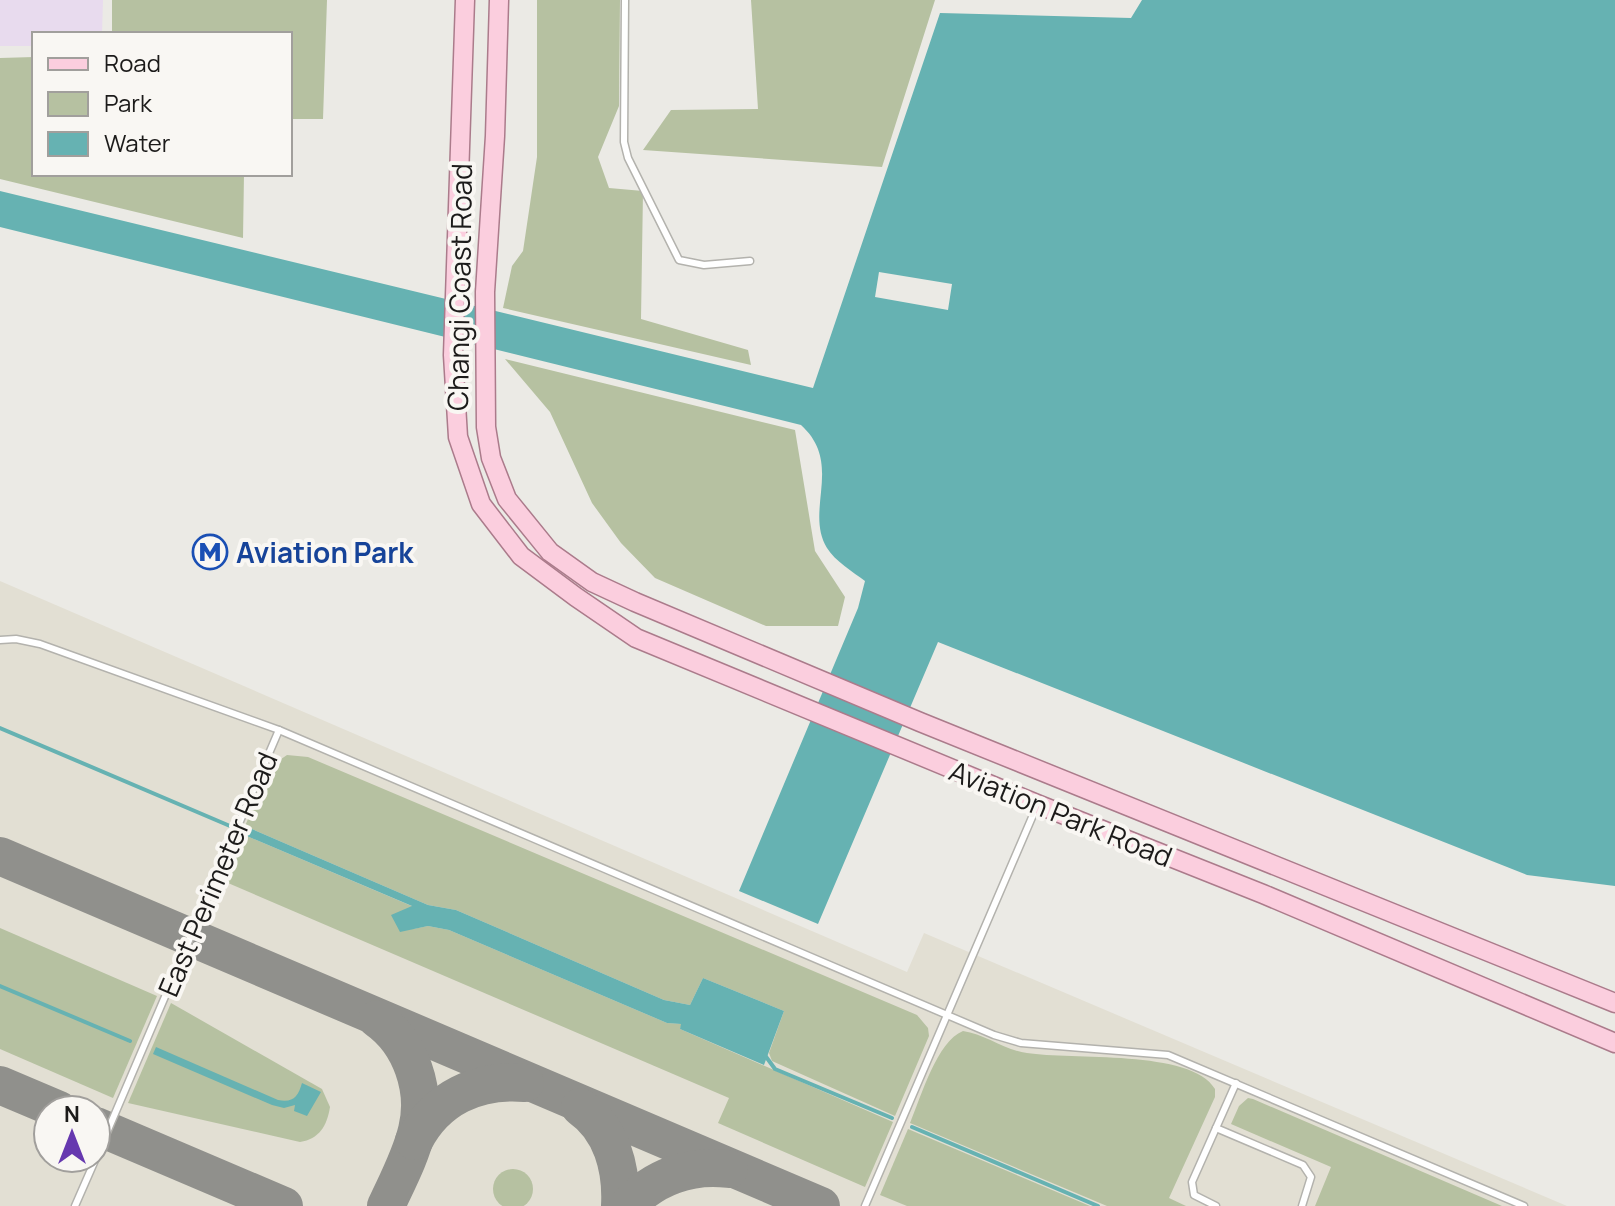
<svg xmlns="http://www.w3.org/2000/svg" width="1615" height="1206" viewBox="0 0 1615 1206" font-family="Manrope,sans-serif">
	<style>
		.industrial { fill: #e8dbee }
		.built { fill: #e2dfd3; fill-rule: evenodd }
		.green { fill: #b6c1a1 }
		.water { fill: #66b2b2 }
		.pier { fill: #ebeae5 }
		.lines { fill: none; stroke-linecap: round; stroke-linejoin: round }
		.stream { stroke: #66b2b2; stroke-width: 4 }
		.taxiway { stroke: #90908c; stroke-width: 38 }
		.service-casing { stroke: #b3b2ad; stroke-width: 9 }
		.primary-casing { stroke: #ab7b8b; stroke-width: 21 }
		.service { stroke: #fff; stroke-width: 6 }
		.primary { stroke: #fbcede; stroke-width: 18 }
		.labels { text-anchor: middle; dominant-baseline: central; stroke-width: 8; stroke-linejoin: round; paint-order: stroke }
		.street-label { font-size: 28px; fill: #1c1b1a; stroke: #f9f7f3 }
		.transit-label { font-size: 28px; font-weight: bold; fill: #164399; stroke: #f9f7f3; text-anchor: start }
	</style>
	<rect width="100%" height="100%" fill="#ebeae5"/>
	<!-- industrial -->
	<path class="industrial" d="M 0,0 L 103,0 L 102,34 L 34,34 L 34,46 L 0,46 Z"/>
	<!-- built -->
	<path class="built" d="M 0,581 L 907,972 L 924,933 L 1567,1206 L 0,1206 ZM 48,1110 L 96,1110 L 96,1158 L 48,1158 Z"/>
	<!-- green -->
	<g class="green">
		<path d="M 112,0 L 327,0 L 323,119 L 290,119 L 290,34 L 112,34 Z"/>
		<path d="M 537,0 L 620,0 L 619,106 L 598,157 L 609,188 L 643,191 L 641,319 L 748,350 L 751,365 L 503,308 L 512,266 L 523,251 L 537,157 Z"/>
		<path d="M 751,0 L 935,0 L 882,167 L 643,150 L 671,110 L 758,109 Z"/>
		<path d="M 34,57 L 34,174 L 244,174 L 243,238 L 0,179 L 0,58 Z"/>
		<path d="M 505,359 L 795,430 L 815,551 L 845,597 L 838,626 L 766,626 L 655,578 L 621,543 L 592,503 L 550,412 Z"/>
		<path d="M 287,755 L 308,757 L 917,1015 L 928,1028 L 929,1036 L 895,1116 L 772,1061 L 769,1053 L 784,1011 L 703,978 L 690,1005 L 664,1000 L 456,910 L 428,905 L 245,826 L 271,766 Z"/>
		<path d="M 242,834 L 414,907 L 413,929 L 428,926 L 449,930 L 667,1023 L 682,1024 L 680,1029 L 893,1122 L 865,1187 L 718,1123 L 729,1098 L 221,880 Z"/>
		<path d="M 0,928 L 157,996 L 113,1098 L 0,1049 Z"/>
		<path d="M 171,1003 L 322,1089 L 330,1107 C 327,1126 319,1139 300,1142 L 128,1103 Z"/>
		<path d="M 963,1031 C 985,1034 1004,1050 1027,1053 C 1070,1060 1192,1049 1215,1089 L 1215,1097 L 1169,1198 L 1186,1206 L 1107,1206 L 910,1123 C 921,1097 937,1041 963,1031 Z"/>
		<path d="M 1248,1098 L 1253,1099 L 1502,1206 L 1315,1206 L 1331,1167 L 1231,1124 L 1239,1106 Z"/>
		<path d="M 908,1129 L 1090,1206 L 907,1206 L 880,1195 Z"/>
		<circle cx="513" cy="1189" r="20"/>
	</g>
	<!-- water -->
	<g class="water">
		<path d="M 1142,0 L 1615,0 L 1615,886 L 1527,875 L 938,642 L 818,924 L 739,891 L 858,608 L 865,581 C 853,572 835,561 827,548 C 804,510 844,464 801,425 L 0,227 L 0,191 L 813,388 L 940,13 L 1131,18 Z"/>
		<path d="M 245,826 L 428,905 L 456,910 L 664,1000 L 690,1005 L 703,978 L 784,1011 L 764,1065 L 680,1029 L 681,1024 L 667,1023 L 449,930 L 428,926 L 400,932 L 391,915 L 412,906 L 242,834 Z"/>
		<path d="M 156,1047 L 278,1100 C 293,1103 298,1097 302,1083 L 321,1092 L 307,1116 L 294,1111 L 295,1105 L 284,1108 L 272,1105 L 153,1054 Z"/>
	</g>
	<!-- pier -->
	<path class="pier" d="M 879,272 L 952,284 L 948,310 L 875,297 Z"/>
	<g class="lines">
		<!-- stream -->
		<g class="stream">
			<path d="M 0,728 L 230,826"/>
			<path d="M 0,986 L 130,1041"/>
			<path d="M 764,1054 L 775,1069 L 892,1118"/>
			<path d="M 912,1127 L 1098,1206"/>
		</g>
		<!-- taxiway -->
		<g class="taxiway">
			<path d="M 0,856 L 821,1206"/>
			<path d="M 377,1019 C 411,1043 427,1090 417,1130 C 411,1156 397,1182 386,1206"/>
			<path d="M 0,1085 L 59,1110"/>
			<path d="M 580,1107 C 612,1129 622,1169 620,1206"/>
			<path d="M 96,1126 L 284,1206"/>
			<path d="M 414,1141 C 436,1098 477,1079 525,1083"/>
			<path d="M 628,1206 C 653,1177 691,1164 729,1169"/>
		</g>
		<!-- service casing -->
		<g class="service-casing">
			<g id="service">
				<path d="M 625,0 L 624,142 L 628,158 L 679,260 L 704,265 L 750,261"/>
				<path d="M 0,640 L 16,639 L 40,644 L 279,730 L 994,1035 L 1021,1043 L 1168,1055 L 1524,1206"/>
				<path d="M 1216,1128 L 1303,1165 L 1311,1177 L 1302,1206"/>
				<path d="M 96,1158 L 279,730"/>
				<path d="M 75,1206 L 96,1158"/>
				<path d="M 865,1206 L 1036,808"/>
				<path d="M 1216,1206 L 1194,1195 L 1192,1182 L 1236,1083"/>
			</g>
		</g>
		<!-- primary casing -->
		<g class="primary-casing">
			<g id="primary">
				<path d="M 465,0 L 453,355 L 458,437 L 481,504 L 521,556 L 576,597 L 636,638 L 1037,804 L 1263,894 L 1615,1043"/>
				<path d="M 499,0 L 495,136 L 485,292 L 486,427 L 491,458 L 507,499 L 550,552 L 592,582 L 635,602 L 920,722 L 1615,1003"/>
			</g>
		</g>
		<!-- service -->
		<use href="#service" class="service"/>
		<!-- primary -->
		<use href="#primary" class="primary"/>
	</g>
	<!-- icons -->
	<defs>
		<g id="metro-ring" transform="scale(1.8)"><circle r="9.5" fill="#f9f7f3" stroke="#1a4fb4" stroke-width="1.5"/><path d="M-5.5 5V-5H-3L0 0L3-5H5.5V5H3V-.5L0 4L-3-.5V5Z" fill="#1a4fb4"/></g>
	</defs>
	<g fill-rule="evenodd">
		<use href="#metro-ring" x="210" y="552"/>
	</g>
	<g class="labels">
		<!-- street labels -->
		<g class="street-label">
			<text transform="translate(459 287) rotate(-89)">Changi Coast Road</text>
			<text transform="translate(1061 813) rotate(22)">Aviation Park Road</text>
			<text transform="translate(217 874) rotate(-67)">East Perimeter Road</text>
		</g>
		<!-- transit labels -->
		<g class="transit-label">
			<text x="236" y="552">Aviation Park</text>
		</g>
	</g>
	<!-- legend -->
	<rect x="32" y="32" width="260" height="144" fill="#f9f7f3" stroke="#a19f9c" stroke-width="2"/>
	<rect x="48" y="58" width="40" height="12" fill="#fbcede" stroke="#a19f9c" stroke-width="2"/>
	<text x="104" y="72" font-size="24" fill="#1c1b1a">Road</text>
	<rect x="48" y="92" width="40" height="24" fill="#b6c1a1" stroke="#a19f9c" stroke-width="2"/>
	<text x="104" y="112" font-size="24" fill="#1c1b1a">Park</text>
	<rect x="48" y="132" width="40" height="24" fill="#66b2b2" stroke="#a19f9c" stroke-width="2"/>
	<text x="104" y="152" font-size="24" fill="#1c1b1a">Water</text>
	<!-- north arrow -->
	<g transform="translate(72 1134)"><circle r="38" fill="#f9f7f3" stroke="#a19f9c" stroke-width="2"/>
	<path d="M0-6L14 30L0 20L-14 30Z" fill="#6638af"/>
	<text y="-12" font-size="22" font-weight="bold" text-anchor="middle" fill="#1c1b1a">N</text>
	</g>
</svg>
